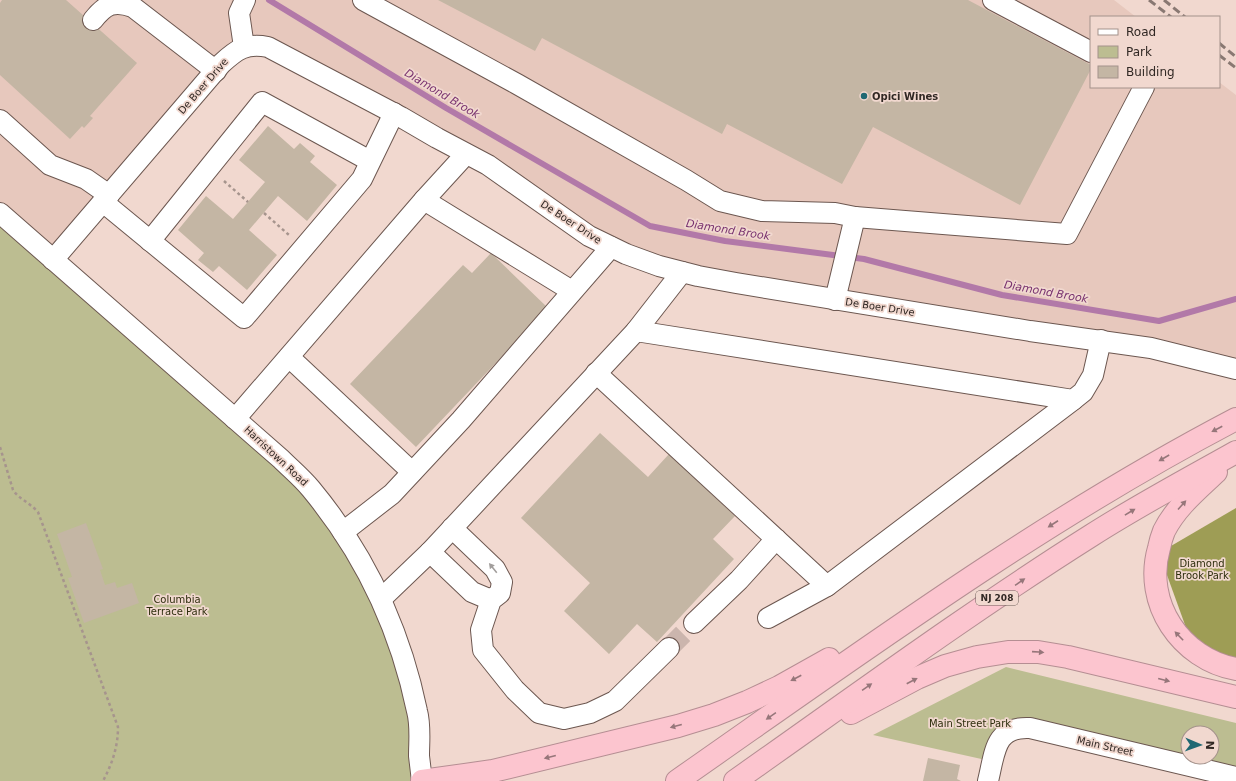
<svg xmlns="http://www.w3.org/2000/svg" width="1236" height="781" viewBox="0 0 1236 781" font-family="'DejaVu Sans',sans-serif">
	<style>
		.built { fill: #e7c8bd }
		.green { fill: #bcbd91; fill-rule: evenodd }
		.forest { fill: #9e9d55 }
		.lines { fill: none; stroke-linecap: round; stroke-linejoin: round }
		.stream { stroke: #b279a8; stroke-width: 6 }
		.building { fill: #c4b6a4 }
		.minor-tunnel { stroke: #cbb5ad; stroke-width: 20; stroke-dasharray: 20 10; stroke-linecap: butt }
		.minor-casing { stroke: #6c5750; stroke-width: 22 }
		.highway-casing { stroke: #b58e93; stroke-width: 24 }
		.path { stroke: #a6948d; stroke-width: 2.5; stroke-dasharray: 3 3; stroke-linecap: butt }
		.minor { stroke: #fff; stroke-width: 20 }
		.highway { stroke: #fcc5cf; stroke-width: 22 }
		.rail { stroke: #897872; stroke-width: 3; stroke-dasharray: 8 4; stroke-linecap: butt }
		.oneway { fill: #96767a }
		.oneway2 { fill: #a29e9c }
		.poi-dot { fill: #1e6873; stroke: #f1d8cf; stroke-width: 1.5 }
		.labels { text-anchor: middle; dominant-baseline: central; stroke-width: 3.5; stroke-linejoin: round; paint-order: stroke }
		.shield { fill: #f1d8cf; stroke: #6b5d57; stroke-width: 1 }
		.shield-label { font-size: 9px; font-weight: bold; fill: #312824 }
		.street-label { font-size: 10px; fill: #312824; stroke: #f1d8cf }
		.poi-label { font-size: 10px; font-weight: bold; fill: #312824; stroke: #f1d8cf; text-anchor: start }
		.park-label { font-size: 10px; fill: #2e2e0d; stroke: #f1d8cf }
		.water-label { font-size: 11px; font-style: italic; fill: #78326f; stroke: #f1d8cf }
	</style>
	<rect width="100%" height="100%" fill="#f1d8cf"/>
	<!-- built -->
	<path class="built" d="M 0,0 L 1114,0 L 1136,17 L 1091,17 L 1091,87 L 1219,87 L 1219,82 L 1236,95 L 1236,362 L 659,266 L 401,117 L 244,47 L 53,260 L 0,213 Z"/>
	<!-- green -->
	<g class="green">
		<path d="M 0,213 L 310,488 L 392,625 L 421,781 L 0,781 Z"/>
		<path d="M 1006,667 L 1236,723 L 1236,777 L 1030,728 L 986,760 L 873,735 ZM 1188,733 L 1212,733 L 1212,757 L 1188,757 Z"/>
	</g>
	<!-- forest -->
	<path class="forest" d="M 1236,508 L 1236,663 L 1197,658 L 1159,553 Z"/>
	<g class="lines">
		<!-- stream -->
		<path class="stream" d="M 269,0 L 446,108 L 650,226 L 725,241 L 864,259 L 1002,295 L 1159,321 L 1236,299"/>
	</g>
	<!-- building -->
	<g class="building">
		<path d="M 2,0 L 66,0 L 137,63 L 90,116 L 93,118 L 84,128 L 82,126 L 70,139 L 0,75 L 0,3 Z"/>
		<path d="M 438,0 L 968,0 L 1091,65 L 1091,69 L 1020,205 L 873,127 L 842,184 L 727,124 L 722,134 L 542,38 L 535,51 Z"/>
		<path d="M 268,126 L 294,149 L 300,143 L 315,156 L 310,162 L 337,185 L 307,221 L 278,196 L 249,230 L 277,255 L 247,290 L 219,266 L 213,272 L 198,260 L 204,253 L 178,230 L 206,196 L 233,219 L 265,182 L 239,160 Z"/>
		<path d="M 491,253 L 548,308 L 416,447 L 350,384 L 463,265 L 472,273 Z"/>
		<path d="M 600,433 L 648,477 L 669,454 L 735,516 L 713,539 L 734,559 L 657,642 L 637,624 L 609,654 L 564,611 L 590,583 L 521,518 Z"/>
		<path d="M 86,523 L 103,569 L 100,570 L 105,585 L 115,582 L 117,588 L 132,583 L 139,603 L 84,623 L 68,578 L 72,577 L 57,534 Z"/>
		<path d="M 928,758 L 960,765 L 957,779 L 961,781 L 923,781 Z"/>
	</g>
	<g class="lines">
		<!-- minor-tunnel -->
		<path class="minor-tunnel" d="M 669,648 L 694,623"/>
		<!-- minor casing -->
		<g class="minor-casing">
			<g id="minor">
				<path d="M 363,0 L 517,84 L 686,180 L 720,201 L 762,211 L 835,213 L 855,217 L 1067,234 L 1144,87"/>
				<path d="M 993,0 L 1091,52"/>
				<path d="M 93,20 C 105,5 113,0 133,7 L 216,71"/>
				<path d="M 244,47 L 239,13 L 245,0"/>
				<path d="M 0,120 L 50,165 L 86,179 L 109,195"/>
				<path d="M 424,200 L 572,291"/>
				<path d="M 103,202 L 244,318 L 362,179 L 394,113"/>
				<path d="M 0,213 L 281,459 C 291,469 302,478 311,489 C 364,553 400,629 417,711 C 421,726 419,741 419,756 C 420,764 421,773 422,781"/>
				<path d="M 150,241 L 262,102 L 370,161"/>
				<path d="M 53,260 L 221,64 C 237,49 246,43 268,47 L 401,117 L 437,138 L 488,165 L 589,236 L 626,254 L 659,266 L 698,276 L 736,283 L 1030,331 L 1151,348 L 1236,369"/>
				<path d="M 835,300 L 855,217"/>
				<path d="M 636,331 L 682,272"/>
				<path d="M 289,357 L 412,472"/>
				<path d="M 596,373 L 827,586 L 1073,400"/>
				<path d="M 235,419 L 424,200 L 466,154"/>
				<path d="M 452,528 L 495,569 L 502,582 L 500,593 L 491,600 L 481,630 L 483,650 L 515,690 L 539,713 L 564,719 L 590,713 L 615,701 L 669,648"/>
				<path d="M 343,532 L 392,494 L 461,420 L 611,247"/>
				<path d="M 430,552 L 472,592 L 491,600"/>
				<path d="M 381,599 L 430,552 L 636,331 L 1073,400 L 1083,392 L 1093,375 L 1101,340"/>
				<path d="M 768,618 L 827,586"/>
				<path d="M 694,623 L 739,580 L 776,539"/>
				<path d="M 988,781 C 995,753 994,726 1030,728 L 1236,777"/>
			</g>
		</g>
		<!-- highway casing -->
		<g class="highway-casing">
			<g id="highway">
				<path d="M 1216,472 C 1197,490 1176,507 1164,531 C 1162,536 1160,543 1159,548 C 1143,603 1181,659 1236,669"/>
				<path d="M 851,713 L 917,678 L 945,666 L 977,657 L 1008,652 L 1038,652 L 1068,657 L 1236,697"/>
				<path d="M 422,781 L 493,771 L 678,726 L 714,715 L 747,702 L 779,687 L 829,659"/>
				<path d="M 677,781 C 859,654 1039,522 1236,419"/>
				<path d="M 735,781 C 853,698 970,612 1092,535 C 1139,505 1188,479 1236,452"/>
			</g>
		</g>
		<!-- path -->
		<g class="path">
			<path d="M 224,181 L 248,202"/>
			<path d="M 264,213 L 289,235"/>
			<path d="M 0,447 L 13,490 C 19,499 30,503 38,512 L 118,727 C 118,747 112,764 103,781"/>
		</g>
		<!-- minor -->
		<use href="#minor" class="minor"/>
		<!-- highway -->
		<use href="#highway" class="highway"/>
		<!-- rail -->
		<g class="rail">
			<path d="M 1149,0 L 1171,17"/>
			<path d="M 1164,0 L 1185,17"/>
			<path d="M 1219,43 L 1236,57"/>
			<path d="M 1219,55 L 1236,68"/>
		</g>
	</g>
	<!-- one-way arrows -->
	<defs><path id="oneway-solid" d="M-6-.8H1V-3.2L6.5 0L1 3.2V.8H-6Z"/></defs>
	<g class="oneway">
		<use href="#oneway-solid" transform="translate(1217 429) rotate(152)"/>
		<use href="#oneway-solid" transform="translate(1164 458) rotate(150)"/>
		<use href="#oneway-solid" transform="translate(1182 505) rotate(-48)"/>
		<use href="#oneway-solid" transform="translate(1130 512) rotate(-31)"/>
		<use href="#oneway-solid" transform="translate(1053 524) rotate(147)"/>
		<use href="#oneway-solid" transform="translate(1020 582) rotate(-34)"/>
		<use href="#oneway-solid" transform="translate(1179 636) rotate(-134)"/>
		<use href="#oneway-solid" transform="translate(1038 652) rotate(4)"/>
		<use href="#oneway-solid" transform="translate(796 678) rotate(152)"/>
		<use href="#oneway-solid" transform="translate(1164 680) rotate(14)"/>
		<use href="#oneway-solid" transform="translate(912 681) rotate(-28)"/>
		<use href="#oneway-solid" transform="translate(867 687) rotate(-35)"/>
		<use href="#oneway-solid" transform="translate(771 716) rotate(145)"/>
		<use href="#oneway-solid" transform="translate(676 726) rotate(165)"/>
		<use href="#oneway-solid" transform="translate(550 757) rotate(166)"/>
	</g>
	<use class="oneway2" href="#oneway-solid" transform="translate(493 568) rotate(-129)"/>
	<!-- markers -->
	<circle class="poi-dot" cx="864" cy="96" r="4"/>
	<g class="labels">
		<!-- shield labels -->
		<rect class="shield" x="976" y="591" width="42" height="14" rx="3"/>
		<g class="shield-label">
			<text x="997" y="598">NJ 208</text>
		</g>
		<!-- street labels -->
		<g class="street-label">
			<text transform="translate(203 86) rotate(-49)">De Boer Drive</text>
			<text transform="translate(571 222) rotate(33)">De Boer Drive</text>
			<text transform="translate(880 307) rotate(9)">De Boer Drive</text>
			<text transform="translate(276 456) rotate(43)">Harristown Road</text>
			<text transform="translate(1105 746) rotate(13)">Main Street</text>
		</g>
		<!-- poi labels -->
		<g class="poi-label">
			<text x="872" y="96">Opici Wines</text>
		</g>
		<!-- park labels -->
		<g class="park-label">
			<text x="1202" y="563">Diamond<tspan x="1202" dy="12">Brook Park</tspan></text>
			<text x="177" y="599">Columbia<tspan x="177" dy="12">Terrace Park</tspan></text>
			<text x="970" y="723">Main Street Park</text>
		</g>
		<!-- water labels -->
		<g class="water-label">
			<text transform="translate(442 94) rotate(31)">Diamond Brook</text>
			<text transform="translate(728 230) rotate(9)">Diamond Brook</text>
			<text transform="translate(1046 292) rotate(10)">Diamond Brook</text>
		</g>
	</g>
	<!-- legend -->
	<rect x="1090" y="16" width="130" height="72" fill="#f1d8cf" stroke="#a4928b"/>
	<rect x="1098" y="29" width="20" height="6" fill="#ffffff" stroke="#a4928b"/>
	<text x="1126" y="36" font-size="12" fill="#312824">Road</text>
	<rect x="1098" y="46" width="20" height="12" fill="#bcbd91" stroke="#a4928b"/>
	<text x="1126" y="56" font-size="12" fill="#312824">Park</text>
	<rect x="1098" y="66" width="20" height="12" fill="#c4b6a4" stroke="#a4928b"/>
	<text x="1126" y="76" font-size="12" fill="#312824">Building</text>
	<!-- north arrow -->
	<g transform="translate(1200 745) rotate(92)"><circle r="19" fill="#f1d8cf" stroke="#a4928b"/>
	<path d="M0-3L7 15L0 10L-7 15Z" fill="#1e6873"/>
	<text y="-6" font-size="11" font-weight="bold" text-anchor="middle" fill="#312824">N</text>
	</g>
</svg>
